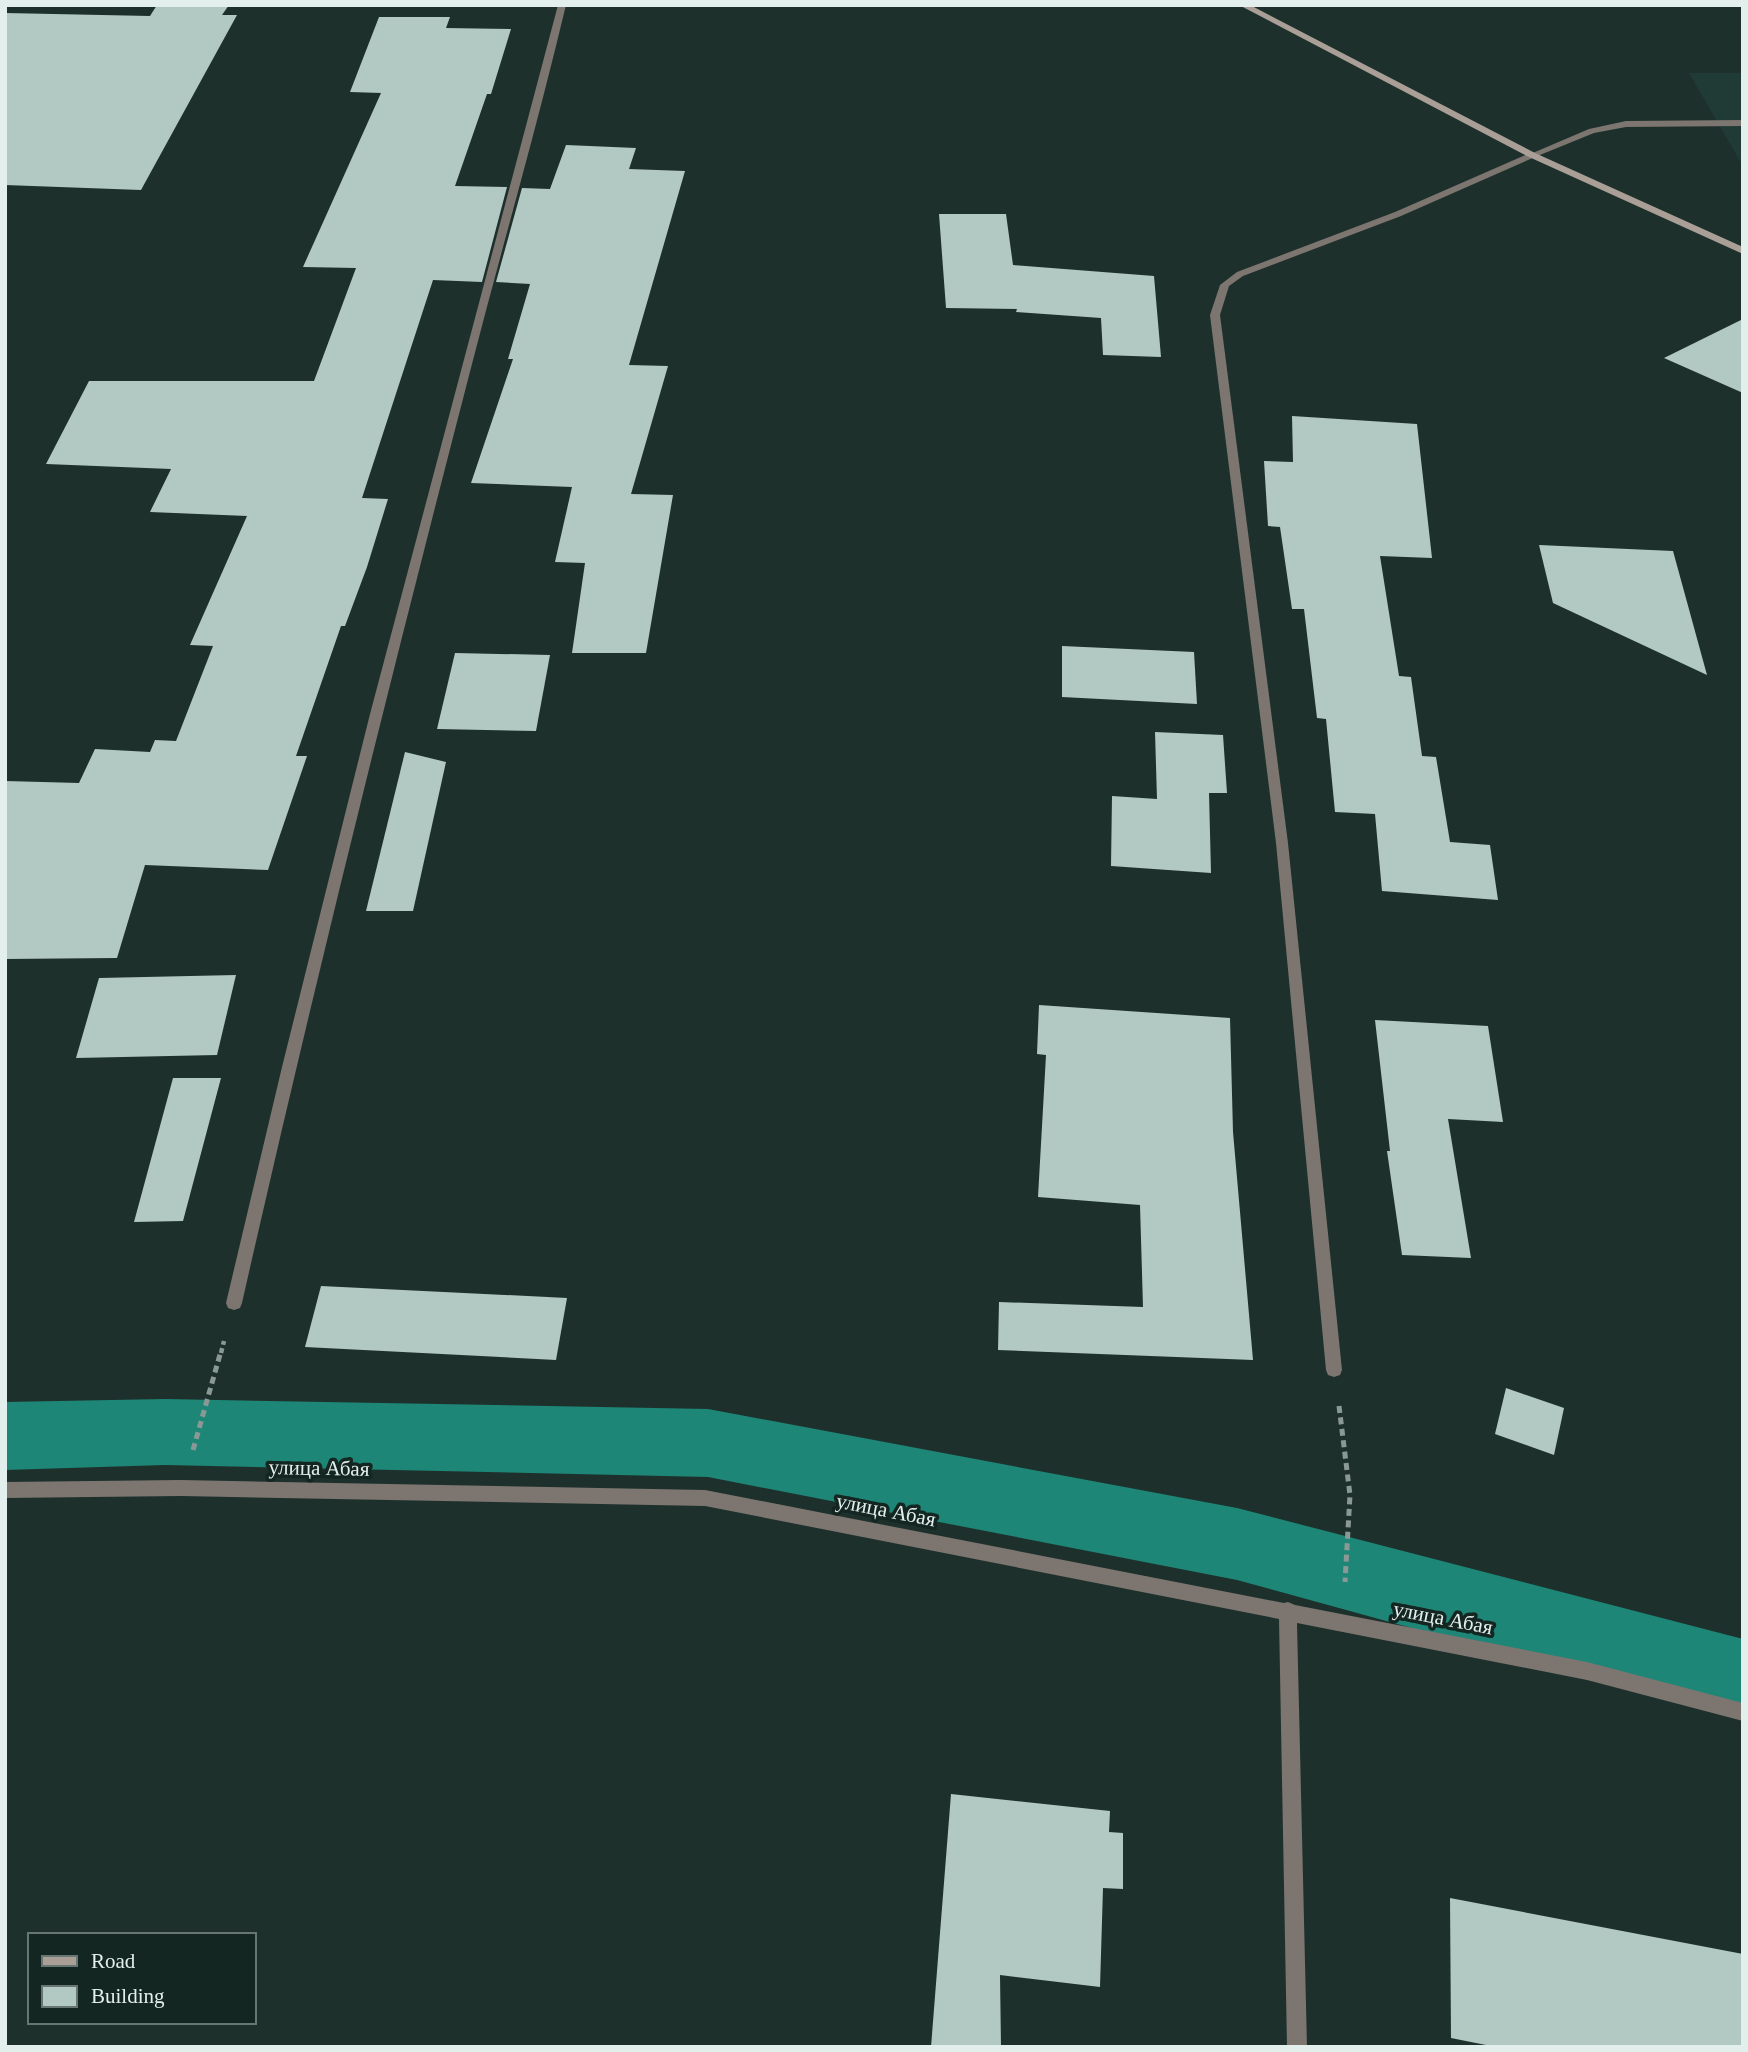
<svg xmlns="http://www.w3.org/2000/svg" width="1748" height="2052" viewBox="0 0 1748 2052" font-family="Georgia,serif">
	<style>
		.built { fill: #203b36 }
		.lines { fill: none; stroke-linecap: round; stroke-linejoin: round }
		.canal { fill: #1d8676; fill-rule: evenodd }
		.building { fill: #b2c8c3 }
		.path-far1 { stroke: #8a9995; stroke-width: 4.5; stroke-dasharray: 5 3.5; stroke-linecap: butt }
		.path { stroke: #8a9995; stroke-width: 5; stroke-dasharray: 7 4.5; stroke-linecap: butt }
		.service { fill: #7c7570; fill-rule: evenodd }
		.minor { fill: #7c7570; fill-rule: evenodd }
		.secondary { fill: #aa9f97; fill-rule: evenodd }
		.labels { text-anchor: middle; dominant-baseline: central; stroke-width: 7; stroke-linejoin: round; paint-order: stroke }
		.near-street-label { font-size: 21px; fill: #e3efec; stroke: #142622 }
	</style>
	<rect width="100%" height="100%" fill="#1e302c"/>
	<!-- built -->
	<path class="built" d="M 1689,73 L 1743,73 L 1743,166 Z"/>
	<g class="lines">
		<!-- canal -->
		<path class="canal" d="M 165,1399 L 708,1409 L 1237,1508 L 1743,1639 L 1743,1719 L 1237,1580 L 708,1477 L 165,1465 L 5,1470 L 5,1402 Z"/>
	</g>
	<!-- building -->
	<g class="building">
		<path d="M 157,5 L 229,5 L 222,15 L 237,15 L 141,190 L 5,185 L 5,13 L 150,16 Z"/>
		<path d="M 379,17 L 450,17 L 446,28 L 511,29 L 491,94 L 487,94 L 455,186 L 507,187 L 482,282 L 433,280 L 362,498 L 388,499 L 367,567 L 345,626 L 341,626 L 296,756 L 307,756 L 268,870 L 145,865 L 117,958 L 5,959 L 5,781 L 79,783 L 95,749 L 150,752 L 155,740 L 176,741 L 213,646 L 190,645 L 247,516 L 150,512 L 171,469 L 46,464 L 89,381 L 314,381 L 356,268 L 303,267 L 381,93 L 350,92 Z"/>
		<path d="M 566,145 L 636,148 L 629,169 L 685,171 L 629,365 L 668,366 L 631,494 L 673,495 L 646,653 L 572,653 L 585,563 L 555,562 L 572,487 L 471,483 L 513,359 L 508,359 L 530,284 L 496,282 L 522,188 L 550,189 Z"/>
		<path d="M 939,214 L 1006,214 L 1013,265 L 1154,276 L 1161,357 L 1103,355 L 1101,318 L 1016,312 L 1017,309 L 946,308 Z"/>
		<path d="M 1743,319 L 1743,393 L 1664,358 Z"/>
		<path d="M 1292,416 L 1417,424 L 1432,558 L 1380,556 L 1399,676 L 1411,677 L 1422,756 L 1436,757 L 1450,842 L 1490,845 L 1498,900 L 1382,891 L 1375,814 L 1335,812 L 1326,719 L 1317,718 L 1304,609 L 1292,609 L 1280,527 L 1268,526 L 1264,461 L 1293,462 Z"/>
		<path d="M 1539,545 L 1673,551 L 1707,675 L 1553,603 Z"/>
		<path d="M 1062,646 L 1194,652 L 1197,704 L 1062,697 Z"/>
		<path d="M 455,653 L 550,655 L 536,731 L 437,729 Z"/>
		<path d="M 1155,732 L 1223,735 L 1227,793 L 1209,793 L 1211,873 L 1111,866 L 1112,796 L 1157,799 Z"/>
		<path d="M 405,752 L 446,762 L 413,911 L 366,911 Z"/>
		<path d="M 236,975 L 217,1055 L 76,1058 L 99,978 Z"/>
		<path d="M 1039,1005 L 1230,1018 L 1233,1132 L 1253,1360 L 998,1350 L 999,1302 L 1143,1307 L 1140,1205 L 1038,1197 L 1046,1055 L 1037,1054 Z"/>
		<path d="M 1375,1020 L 1488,1026 L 1503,1122 L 1448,1119 L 1471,1258 L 1402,1255 L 1387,1151 L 1390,1151 Z"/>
		<path d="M 173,1078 L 221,1078 L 183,1221 L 134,1222 Z"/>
		<path d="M 321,1286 L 567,1298 L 556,1360 L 305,1347 Z"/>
		<path d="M 1506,1388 L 1564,1408 L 1554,1455 L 1495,1434 Z"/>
		<path d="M 951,1794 L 1110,1811 L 1109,1832 L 1123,1833 L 1123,1889 L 1103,1888 L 1100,1987 L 1000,1975 L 1001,2047 L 931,2047 Z"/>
		<path d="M 1450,1898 L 1743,1954 L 1743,2047 L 1496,2047 L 1451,2038 Z"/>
	</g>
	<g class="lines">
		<!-- path-far1 -->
		<path class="path-far1" d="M 221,1353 L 224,1341"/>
		<!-- path -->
		<g class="path">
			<path d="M 1339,1406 L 1350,1495 L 1345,1582"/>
			<path d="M 193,1450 L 221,1351"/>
		</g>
		<!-- service -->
		<path class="service" d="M 1743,120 L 1743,126 L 1626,127 L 1594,133 L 1535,157 L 1528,155 L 1589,129 L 1626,121 Z"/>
		<!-- minor -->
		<g class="minor">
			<path d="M 558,5 L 566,5 L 555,50 C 529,155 499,259 472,364 C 391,676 313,989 242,1303 L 240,1308 L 234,1310 L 228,1308 L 226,1303 L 282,1067 L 370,714 Z"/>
			<path d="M 1532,152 L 1535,153 L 1535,157 L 1401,216 L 1243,276 L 1229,286 L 1220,315 L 1288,843 L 1342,1370 L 1340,1375 L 1334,1377 L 1328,1375 L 1326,1370 L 1276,843 L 1210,315 L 1220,285 L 1237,272 L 1395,212 Z"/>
			<path d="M 181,1480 L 705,1490 L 1284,1603 L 1288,1602 L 1295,1605 L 1587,1662 L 1743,1703 L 1743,1721 L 1587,1680 L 1297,1623 L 1307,2047 L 1287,2047 L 1279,1619 L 705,1506 L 181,1496 L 5,1498 L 5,1482 Z"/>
		</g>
		<!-- secondary -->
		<path class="secondary" d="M 1239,5 L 1250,5 L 1535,153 L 1743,247 L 1743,254 L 1529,157 Z"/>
	</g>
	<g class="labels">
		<!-- near-street labels -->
		<g class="near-street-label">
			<text transform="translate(319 1468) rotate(1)">улица Абая</text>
			<text transform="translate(886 1510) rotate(11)">улица Абая</text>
			<text transform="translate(1443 1618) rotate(11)">улица Абая</text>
		</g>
	</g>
	<!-- border -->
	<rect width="1748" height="2052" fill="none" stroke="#e3efec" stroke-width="14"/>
	<!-- legend -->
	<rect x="28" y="1933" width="228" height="91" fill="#142622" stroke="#677673" stroke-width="2"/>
	<rect x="42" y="1956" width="35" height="10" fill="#aa9f97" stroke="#677673" stroke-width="2"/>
	<text x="91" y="1968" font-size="21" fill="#e3efec">Road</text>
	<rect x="42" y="1986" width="35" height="21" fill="#b2c8c3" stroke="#677673" stroke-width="2"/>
	<text x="91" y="2003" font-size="21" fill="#e3efec">Building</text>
</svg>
